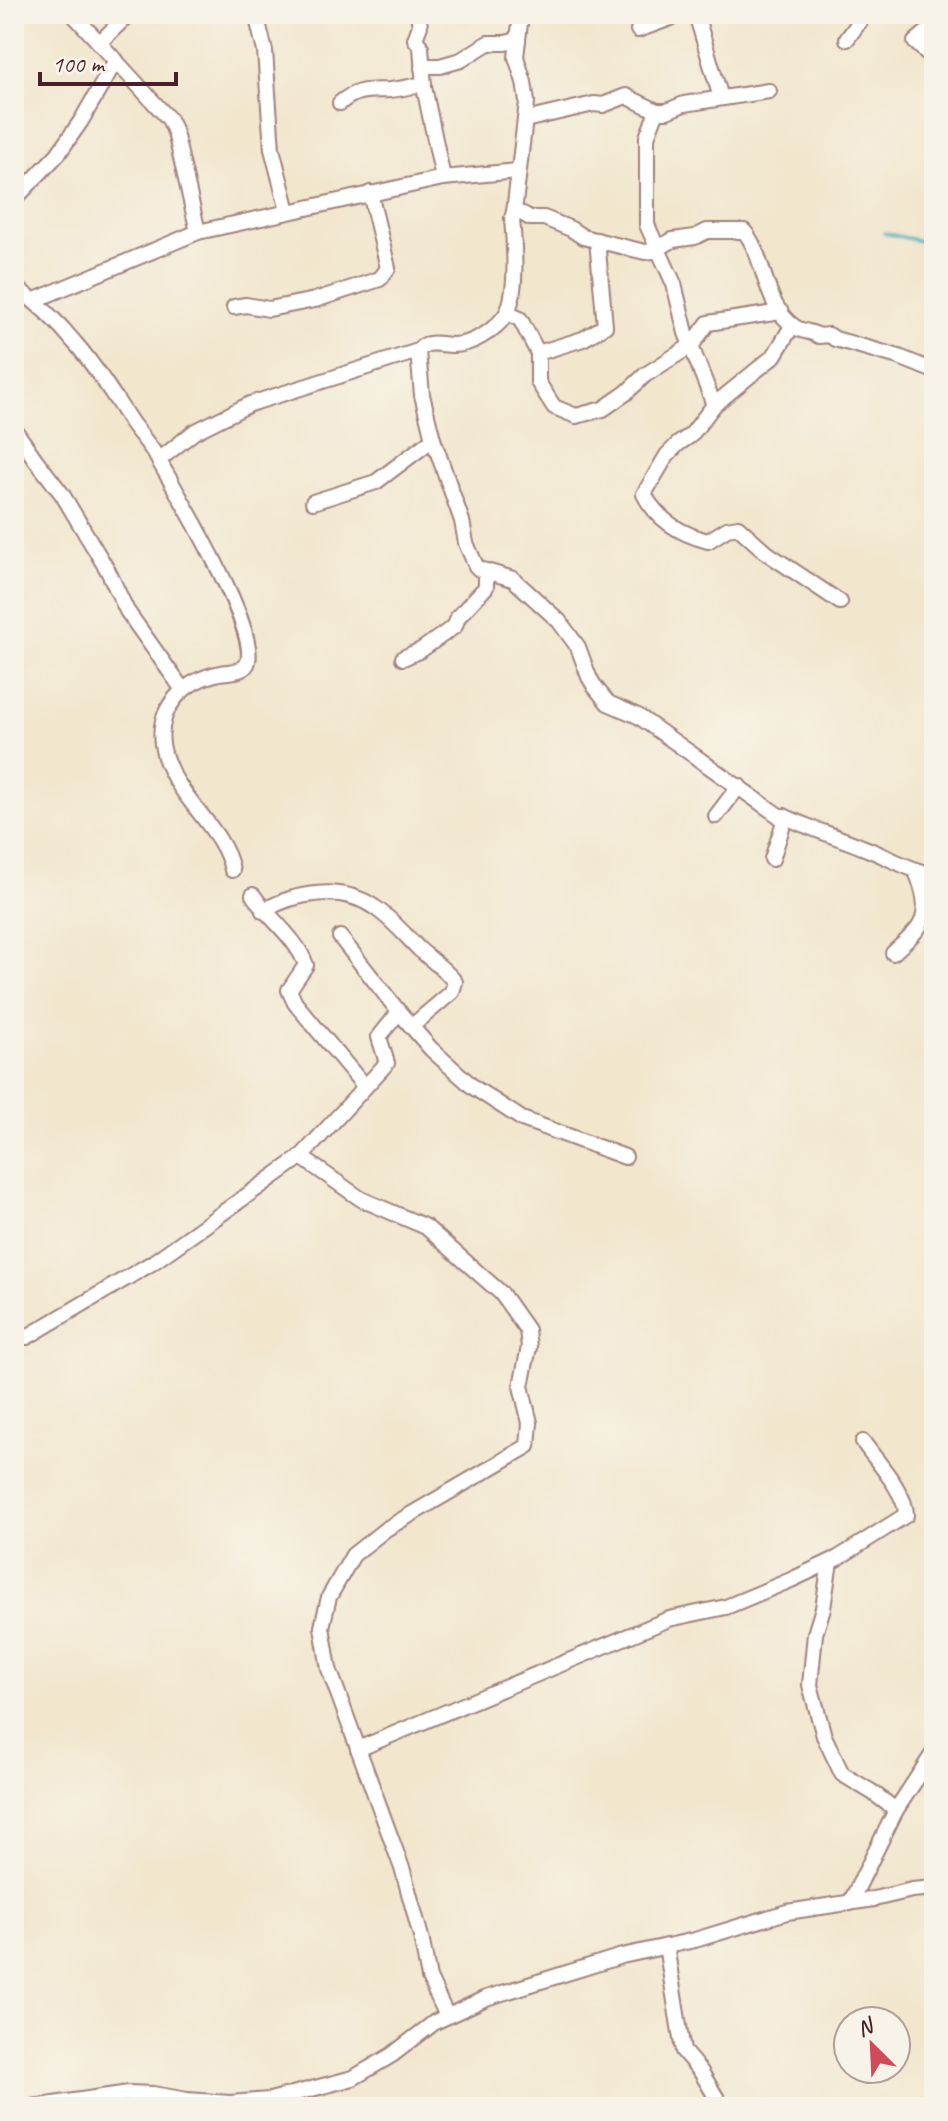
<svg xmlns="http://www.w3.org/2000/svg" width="948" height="2121" viewBox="0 0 948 2121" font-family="Caveat,sans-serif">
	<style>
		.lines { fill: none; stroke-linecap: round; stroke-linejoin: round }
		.stream { stroke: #43b1be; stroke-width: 3 }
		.minor-casing { stroke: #9e827c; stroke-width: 18 }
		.minor { stroke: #fff; stroke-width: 14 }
	</style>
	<rect width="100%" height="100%" fill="#f7f3e8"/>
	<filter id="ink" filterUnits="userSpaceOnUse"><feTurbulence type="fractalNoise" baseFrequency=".0125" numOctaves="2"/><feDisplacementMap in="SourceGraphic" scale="16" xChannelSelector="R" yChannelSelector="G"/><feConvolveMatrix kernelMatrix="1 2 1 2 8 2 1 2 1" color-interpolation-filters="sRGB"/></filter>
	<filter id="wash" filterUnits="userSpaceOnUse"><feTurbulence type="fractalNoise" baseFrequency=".006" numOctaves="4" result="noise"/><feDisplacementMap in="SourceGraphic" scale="32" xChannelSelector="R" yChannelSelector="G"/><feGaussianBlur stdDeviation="1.8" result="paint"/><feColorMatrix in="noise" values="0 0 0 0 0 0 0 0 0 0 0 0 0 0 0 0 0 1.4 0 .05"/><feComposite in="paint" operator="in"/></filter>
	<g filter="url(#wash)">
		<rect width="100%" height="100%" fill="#f2e6cd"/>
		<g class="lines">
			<!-- stream -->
			<path class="stream" d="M 884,233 L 934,244"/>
		</g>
	</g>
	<g filter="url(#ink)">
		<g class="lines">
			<!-- minor casing -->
			<g class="minor-casing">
				<g id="minor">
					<path d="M 73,14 L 169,119 L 175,132 L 198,232"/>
					<path d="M 256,14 L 265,51 L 272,149 L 288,211"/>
					<path d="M 418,14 L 420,26 L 415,39 L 421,47 L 424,87 L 443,178"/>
					<path d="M 519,14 L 520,23 L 516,57 L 524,82 L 527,102 L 514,212 L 523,214 L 530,218 L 544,218 L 571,229 L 583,237 L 645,252 L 653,251 L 673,240 L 695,237 L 707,231 L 744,231 C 766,257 763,306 795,327 C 802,332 811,331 819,336 L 829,335 L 835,339 L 899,357 L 934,371"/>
					<path d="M 696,14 L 721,98"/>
					<path d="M 934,26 L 915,42 L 934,59"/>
					<path d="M 638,30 L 682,14"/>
					<path d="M 847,39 L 865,14"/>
					<path d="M 100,42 L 129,14"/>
					<path d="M 422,68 L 425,66 L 440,66 L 461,60 L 488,43 L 505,43 L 518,40"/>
					<path d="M 340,103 C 358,88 368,91 390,90 C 401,89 413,86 424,84"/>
					<path d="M 657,111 L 647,137 L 647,225 L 674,284 L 686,333 L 714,405"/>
					<path d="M 525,120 L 594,104 L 603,105 L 626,96 L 657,111 L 667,111 L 684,104 L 769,91"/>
					<path d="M 14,200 L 58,154 L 81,121 L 116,60"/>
					<path d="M 514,212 L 512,218 C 514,244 518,286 508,311 C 503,321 491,331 482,336 C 472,342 464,345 452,345 C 440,345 426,339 418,351 L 422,395 L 433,439 L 462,521 L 466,543 L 476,566 L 479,569 L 513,579 L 559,621 L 578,647 L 589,677 L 595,687 L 608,703 L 638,716 L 782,818 L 783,825 L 772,859"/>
					<path d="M 14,286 C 37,302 57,321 75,343 C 97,368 113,395 131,422 C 140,435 152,447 159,461 C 177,492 262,634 247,664 C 242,673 228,671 220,673 C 185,680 157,707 162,744 C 169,793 223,825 232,870"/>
					<path d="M 35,300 L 198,232 L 443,178 L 518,171"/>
					<path d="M 234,307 L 246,305 L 269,309 L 315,300 L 380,279 L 388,268 L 370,193"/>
					<path d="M 507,313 L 520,319 L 538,353 L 538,382 L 554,407 L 576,416 L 603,409 L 626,393 L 645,375 L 692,345 L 708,323 L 781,312"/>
					<path d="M 792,326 L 774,356 L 714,405 L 691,435 L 678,444 L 667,455 L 644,494 C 657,520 681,534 708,541 L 727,529 L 738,527 L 767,553 L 840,602"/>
					<path d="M 538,353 L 583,339 L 605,326 L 597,240"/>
					<path d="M 14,429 L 35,459 L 62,494 L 108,571 L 127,611 L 183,690"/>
					<path d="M 159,460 L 194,432 L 250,404 L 418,351"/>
					<path d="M 313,502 L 376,482 L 433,439"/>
					<path d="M 403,658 L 421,650 L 455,626 L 458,617 L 486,587 L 486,571"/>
					<path d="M 716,816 L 739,786"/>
					<path d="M 782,818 L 784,816 C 810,829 836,836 862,847 C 887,856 908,870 934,875"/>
					<path d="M 253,895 C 269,919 296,937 306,965 L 289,990 L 295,1003 L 365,1087"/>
					<path d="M 263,911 C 295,892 342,885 374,907 C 391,918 405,935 419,949 C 432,961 445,969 455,982 L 452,992 L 412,1026"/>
					<path d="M 340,937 L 399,1012"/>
					<path d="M 893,953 C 912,935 929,926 924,897 C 922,888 920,880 916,872"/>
					<path d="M 301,1157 L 387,1063 L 379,1037 L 399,1012 L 431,1049 L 473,1087 L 522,1119 L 625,1157"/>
					<path d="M 14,1337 L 27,1337 L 152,1263 L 301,1157 L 361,1199 L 426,1227 L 501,1293 L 527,1330 L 529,1347 L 521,1386 L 530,1423 L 528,1446 L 386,1529 L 353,1555 L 329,1597 L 322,1627 L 329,1669 L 403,1871 L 421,1937 L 429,1978 L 447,2016"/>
					<path d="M 830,1562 L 823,1608 L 815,1634 L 810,1685 L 824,1736 L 842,1774 L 872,1792 L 896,1810"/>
					<path d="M 358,1749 L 669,1619 L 726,1607 L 791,1580 L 838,1558 L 906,1515 C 907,1494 875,1459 863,1442"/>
					<path d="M 850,1903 L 896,1810 L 934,1752"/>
					<path d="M 666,1946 L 683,2051 L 701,2072 L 722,2107"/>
					<path d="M 33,2107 L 129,2093 L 153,2094 L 187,2100 L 230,2103 L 270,2100 L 353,2078 L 392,2055 L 435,2022 L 486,1998 L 622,1956 L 695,1940 L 787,1912 L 874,1899 L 912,1890 L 934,1888"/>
				</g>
			</g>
			<!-- minor -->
			<use href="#minor" class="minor"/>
		</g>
	</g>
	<!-- margin -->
	<rect width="948" height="2121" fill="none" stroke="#f7f3e8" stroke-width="48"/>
	<!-- north arrow -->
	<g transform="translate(872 2045) rotate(336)"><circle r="38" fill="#f7f3e8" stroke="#b29e9c" stroke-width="2"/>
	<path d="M0-6L14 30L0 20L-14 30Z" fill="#d1495b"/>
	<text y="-12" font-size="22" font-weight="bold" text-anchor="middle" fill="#4a1f2b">N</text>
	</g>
	<!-- scale -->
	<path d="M40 72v12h136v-12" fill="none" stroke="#4a1f2b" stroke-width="4"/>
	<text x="52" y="72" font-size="24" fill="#4a1f2b" stroke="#f7f3e8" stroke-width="6" paint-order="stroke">100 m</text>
</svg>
